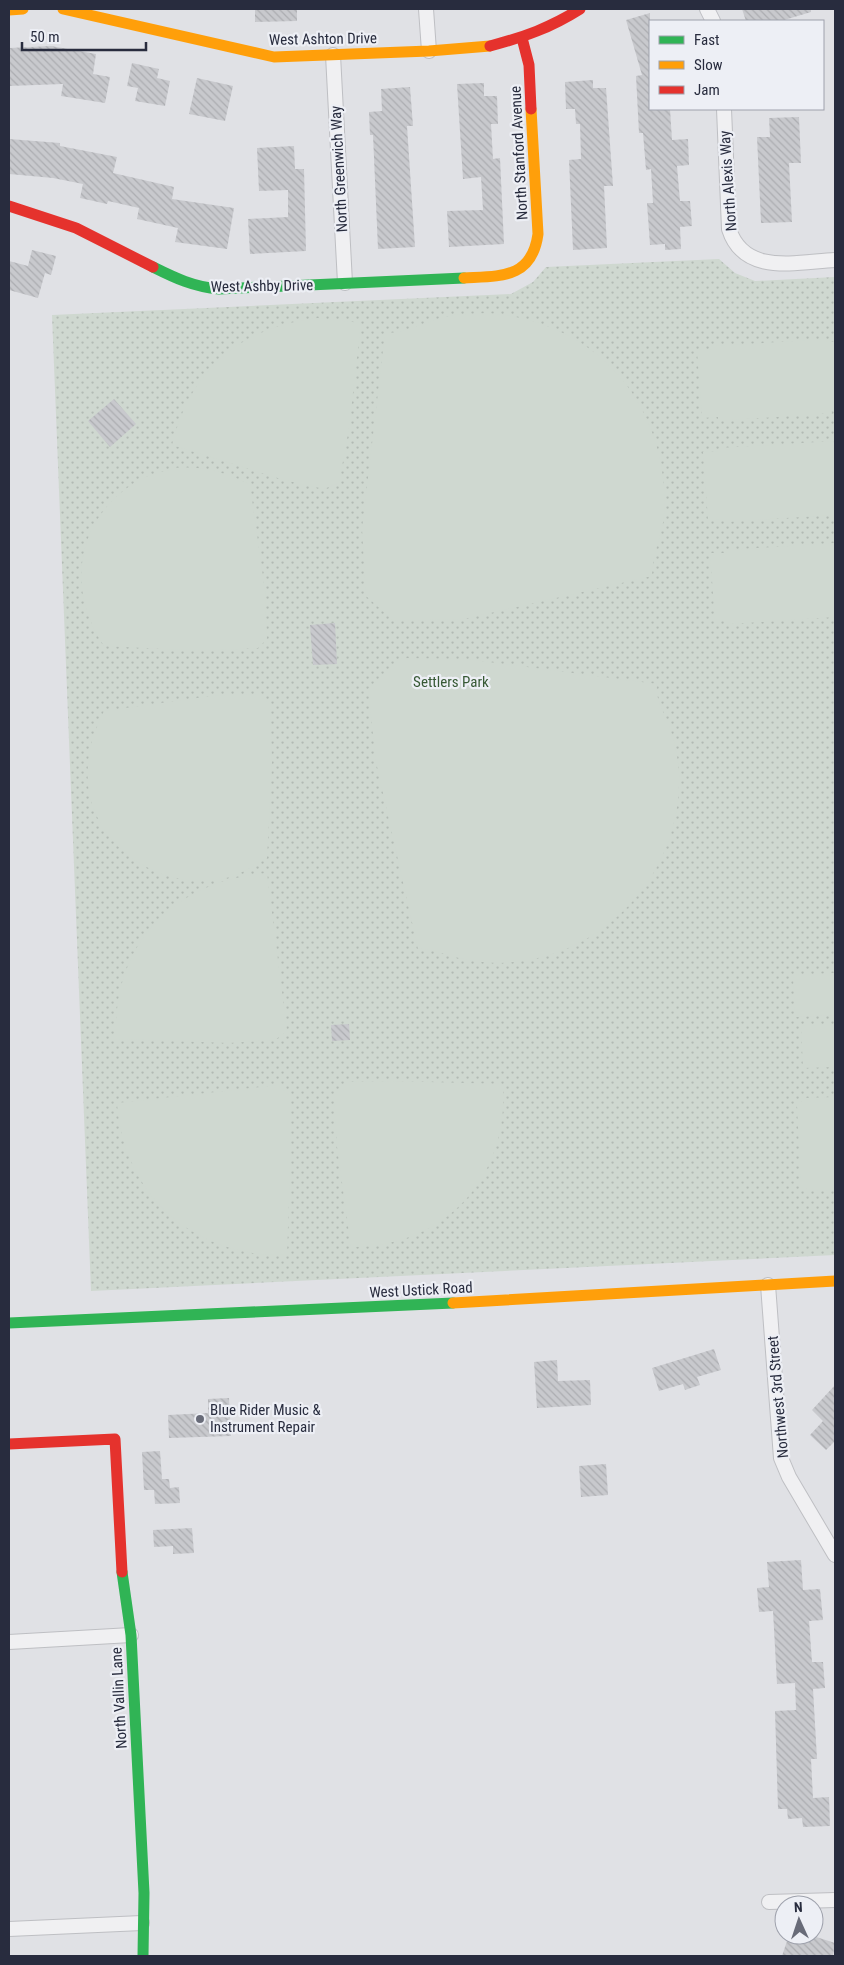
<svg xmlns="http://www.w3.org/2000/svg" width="844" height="1965" viewBox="0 0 844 1965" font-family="'Roboto Condensed',sans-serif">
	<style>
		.park { fill: url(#park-dots) }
		.pitch { fill: #cfd8d0 }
		.building { fill: url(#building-back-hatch) }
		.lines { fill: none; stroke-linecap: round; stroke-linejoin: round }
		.street-casing { stroke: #bebfc3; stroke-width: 16 }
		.street { stroke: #f0f0f2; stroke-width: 14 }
		.fast { stroke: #30b455; stroke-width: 11 }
		.slow { stroke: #ff9f0a; stroke-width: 11 }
		.jam { stroke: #e5322d; stroke-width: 11 }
		.poi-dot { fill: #686b78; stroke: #edeff5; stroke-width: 2 }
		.labels { text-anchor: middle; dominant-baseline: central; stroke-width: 4.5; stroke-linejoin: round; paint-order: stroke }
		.street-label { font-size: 15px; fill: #282c3e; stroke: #edeff5 }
		.park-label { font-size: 15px; fill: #375935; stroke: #edeff5 }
		.poi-label { font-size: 15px; fill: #282c3e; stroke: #edeff5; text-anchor: start }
	</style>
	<defs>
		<pattern id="park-dots" width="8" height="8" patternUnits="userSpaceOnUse" patternTransform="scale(1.25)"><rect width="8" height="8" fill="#cfd8d0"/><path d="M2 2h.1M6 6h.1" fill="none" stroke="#b2bab4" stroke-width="1.8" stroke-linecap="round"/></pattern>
		<pattern id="building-back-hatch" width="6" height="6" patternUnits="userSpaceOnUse" patternTransform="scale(1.25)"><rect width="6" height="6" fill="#c8c9cd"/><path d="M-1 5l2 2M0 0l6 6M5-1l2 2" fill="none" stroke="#acadb1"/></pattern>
	</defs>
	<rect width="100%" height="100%" fill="#e0e1e5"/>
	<!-- park -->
	<path class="park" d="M 719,259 L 735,273 L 755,281 L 835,277 L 835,1255 L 91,1291 L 52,315 L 511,294 L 533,282 L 546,267 Z"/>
	<!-- pitch -->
	<g class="pitch">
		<path d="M 488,313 C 595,322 664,399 665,505 C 665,530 652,552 652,576 L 464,619 L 394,621 L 366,596 L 362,529 L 385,333 C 405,334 425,321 445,317 C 459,313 474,314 488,313 Z"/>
		<path d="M 318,318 L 361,323 L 349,428 L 339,483 L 324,489 L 284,480 L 172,445 C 190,369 241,327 318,318 Z"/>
		<path d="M 826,339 L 827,342 L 835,342 L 835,410 L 831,411 L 832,413 L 718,421 L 718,417 L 702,418 L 697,350 L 714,349 L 714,346 Z"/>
		<path d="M 833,441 L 835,444 L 835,515 L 724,522 L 724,519 L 708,520 L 703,452 L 720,451 L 720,448 Z"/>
		<path d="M 175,468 C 203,466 226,472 250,485 L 265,591 L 267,639 L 258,648 L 203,651 L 104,646 C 65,588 76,517 139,480 C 150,474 163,472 175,468 Z"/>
		<path d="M 835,543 L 835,617 L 731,624 L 730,621 L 715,621 L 710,553 L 726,553 L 727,550 Z"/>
		<path d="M 400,658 L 465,659 L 657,684 C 655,700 664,711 669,726 C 675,741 678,758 679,774 C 682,876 601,961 499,963 C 483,963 466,960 451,956 C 439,953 430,948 418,949 L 376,762 L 368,689 Z"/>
		<path d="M 257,694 L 270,704 L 272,763 L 267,858 C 255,865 243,873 230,877 C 168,895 94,850 88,784 C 86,757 92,735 104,711 L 211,696 Z"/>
		<path d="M 267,873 L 287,1031 L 275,1040 L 229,1043 L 116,1039 C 112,943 174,881 267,873 Z"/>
		<path d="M 835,973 L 835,1015 L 795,1017 L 793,975 Z"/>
		<path d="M 835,1024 L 835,1067 L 803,1068 L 801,1026 Z"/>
		<path d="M 392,1081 L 503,1084 C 509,1178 445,1247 351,1247 L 337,1147 L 334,1094 L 346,1082 Z"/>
		<path d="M 278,1085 L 290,1096 L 291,1142 L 287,1255 C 194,1257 124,1197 117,1103 Z"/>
		<path d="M 834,1097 L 835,1190 L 809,1191 L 801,1184 L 797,1106 L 805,1098 Z"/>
	</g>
	<!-- building -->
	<g class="building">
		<path d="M 255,9 L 297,9 L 297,21 L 255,22 Z"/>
		<path d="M 742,9 L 811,9 L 811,12 L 781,21 L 746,21 Z"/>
		<path d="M 650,13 L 650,109 L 670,109 L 672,140 L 688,139 L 689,165 L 677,166 L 680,201 L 690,201 L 692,226 L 680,227 L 681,249 L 665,250 L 665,244 L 650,245 L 647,203 L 653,203 L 651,169 L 646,170 L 643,133 L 639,133 L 636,76 L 642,75 L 626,20 Z"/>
		<path d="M 51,46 L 96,54 L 93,74 L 110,77 L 105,103 L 61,96 L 63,84 L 9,86 L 9,48 Z"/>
		<path d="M 132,63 L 159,69 L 157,78 L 170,81 L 165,106 L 135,101 L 138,88 L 127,86 Z"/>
		<path d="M 197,78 L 233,86 L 225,121 L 189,114 Z"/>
		<path d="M 593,80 L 593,88 L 606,88 L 613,186 L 604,186 L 607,248 L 573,250 L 569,160 L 581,159 L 580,124 L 576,124 L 575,109 L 566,109 L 565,82 Z"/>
		<path d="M 484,83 L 484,96 L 497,96 L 498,124 L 491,124 L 493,159 L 500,158 L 504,244 L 449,247 L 447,211 L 483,210 L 481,177 L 463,179 L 457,84 Z"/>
		<path d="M 410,87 L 413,126 L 407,126 L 415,247 L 378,249 L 373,135 L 370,135 L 369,112 L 382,111 L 381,89 Z"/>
		<path d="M 799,117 L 801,163 L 789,163 L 792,222 L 761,223 L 757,137 L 770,137 L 769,118 Z"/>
		<path d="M 9,139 L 60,143 L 60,146 L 117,157 L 113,173 L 174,187 L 172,199 L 234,208 L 227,249 L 175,242 L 178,228 L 137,219 L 139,208 L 108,201 L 107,204 L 80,198 L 83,184 L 53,178 L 9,174 Z"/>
		<path d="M 294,146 L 295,169 L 304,169 L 306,251 L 250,254 L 248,219 L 288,217 L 288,190 L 259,191 L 257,148 Z"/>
		<path d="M 32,250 L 56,256 L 51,275 L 45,273 L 38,298 L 9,290 L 9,261 L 28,266 Z"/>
		<path d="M 114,399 L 136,424 L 110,447 L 88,421 Z"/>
		<path d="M 335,623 L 337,664 L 313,665 L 310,625 Z"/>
		<path d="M 349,1024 L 350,1040 L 332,1041 L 331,1025 Z"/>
		<path d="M 714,1349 L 721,1370 L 697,1377 L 700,1385 L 685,1390 L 683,1384 L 659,1391 L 652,1368 Z"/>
		<path d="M 557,1360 L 558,1381 L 590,1380 L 591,1405 L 537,1408 L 534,1362 Z"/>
		<path d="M 835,1385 L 835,1441 L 826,1450 L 810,1435 L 823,1421 L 812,1410 Z"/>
		<path d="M 229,1398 L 231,1436 L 169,1438 L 168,1415 L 208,1413 L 208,1399 Z"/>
		<path d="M 160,1451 L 162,1479 L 169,1479 L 170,1488 L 179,1487 L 180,1503 L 155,1504 L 154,1490 L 144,1490 L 142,1452 Z"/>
		<path d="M 606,1464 L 608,1495 L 581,1497 L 579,1466 Z"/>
		<path d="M 192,1528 L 194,1553 L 173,1554 L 173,1546 L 154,1547 L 153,1530 Z"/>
		<path d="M 801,1560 L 803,1590 L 820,1589 L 823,1620 L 809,1621 L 812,1662 L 823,1662 L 825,1688 L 813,1689 L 817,1759 L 811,1759 L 813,1798 L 829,1797 L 830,1826 L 803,1827 L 802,1818 L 788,1819 L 787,1809 L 778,1809 L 775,1711 L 796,1710 L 795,1683 L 777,1684 L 773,1611 L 759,1612 L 757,1588 L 769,1587 L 767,1562 Z"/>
		<path d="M 789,1935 L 810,1935 L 835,1943 L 833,1956 L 782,1956 Z"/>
	</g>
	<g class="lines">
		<!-- street casing -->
		<g class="street-casing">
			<g id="street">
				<path d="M 426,9 L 429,51"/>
				<path d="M 707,9 L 713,21"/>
				<path d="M 333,55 L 345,283"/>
				<path d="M 724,109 L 729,229 C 744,276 796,262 835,260"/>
				<path d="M 768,1285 L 781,1458 L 789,1477 L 835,1555"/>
				<path d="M 9,1642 L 131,1635"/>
				<path d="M 769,1902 L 835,1900"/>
				<path d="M 9,1929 L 142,1923"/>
			</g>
		</g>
		<!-- street -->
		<use href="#street" class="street"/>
		<!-- fast -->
		<g class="fast">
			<path d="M 153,267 C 175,278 194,287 219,289 L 464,278"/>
			<path d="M 9,1323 L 453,1303"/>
			<path d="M 122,1572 L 131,1635 L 144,1893 L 143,1956"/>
		</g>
		<!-- slow -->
		<g class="slow">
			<path d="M 63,9 L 274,57 L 429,51 L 490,46"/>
			<path d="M 9,10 L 23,9"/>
			<path d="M 464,278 C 500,276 532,279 538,234 L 531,109"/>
			<path d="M 453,1303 L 835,1281"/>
		</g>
		<!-- jam -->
		<g class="jam">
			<path d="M 522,38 L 529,65 L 531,109"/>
			<path d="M 490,46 C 524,37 550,28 580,9"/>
			<path d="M 9,206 L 76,228 L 153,267"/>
			<path d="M 9,1444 L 115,1439 L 122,1572"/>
		</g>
	</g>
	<!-- markers -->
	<circle class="poi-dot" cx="200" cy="1419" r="5"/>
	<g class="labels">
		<!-- street labels -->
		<g class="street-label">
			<text transform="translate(323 39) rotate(-1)">West Ashton Drive</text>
			<text transform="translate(519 153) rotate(-93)">North Stanford Avenue</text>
			<text transform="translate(339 169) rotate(-93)">North Greenwich Way</text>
			<text transform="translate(728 181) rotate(-94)">North Alexis Way</text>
			<text transform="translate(262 286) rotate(-1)">West Ashby Drive</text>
			<text transform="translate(421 1290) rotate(-3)">West Ustick Road</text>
			<text transform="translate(778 1397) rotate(-95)">Northwest 3rd Street</text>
			<text transform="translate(119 1698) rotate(-93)">North Vallin Lane</text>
		</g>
		<!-- park labels -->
		<g class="park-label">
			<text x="451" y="682">Settlers Park</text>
		</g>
		<!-- poi labels -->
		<g class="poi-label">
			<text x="210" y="1410">Blue Rider Music &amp;<tspan x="210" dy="17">Instrument Repair</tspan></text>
		</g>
	</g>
	<!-- border -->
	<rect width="844" height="1965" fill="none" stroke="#282c3e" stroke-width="20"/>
	<!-- legend -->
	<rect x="649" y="20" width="175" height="90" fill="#edeff5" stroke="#9ea1ac"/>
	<rect x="659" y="36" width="25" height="8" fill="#30b455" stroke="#9ea1ac"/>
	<text x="694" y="45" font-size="15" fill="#282c3e">Fast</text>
	<rect x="659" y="61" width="25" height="8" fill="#ff9f0a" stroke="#9ea1ac"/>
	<text x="694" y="70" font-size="15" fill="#282c3e">Slow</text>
	<rect x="659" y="86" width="25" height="8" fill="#e5322d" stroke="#9ea1ac"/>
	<text x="694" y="95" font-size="15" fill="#282c3e">Jam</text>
	<!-- north arrow -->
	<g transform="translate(799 1920) rotate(357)"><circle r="24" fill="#edeff5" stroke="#9ea1ac"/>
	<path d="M0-4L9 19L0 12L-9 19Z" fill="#686b78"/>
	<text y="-8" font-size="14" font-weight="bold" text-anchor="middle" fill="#282c3e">N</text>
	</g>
	<!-- scale -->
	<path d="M22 42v8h124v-8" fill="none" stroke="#282c3e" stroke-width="2.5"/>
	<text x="30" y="42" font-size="15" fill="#282c3e" stroke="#edeff5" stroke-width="4" paint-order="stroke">50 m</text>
</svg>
